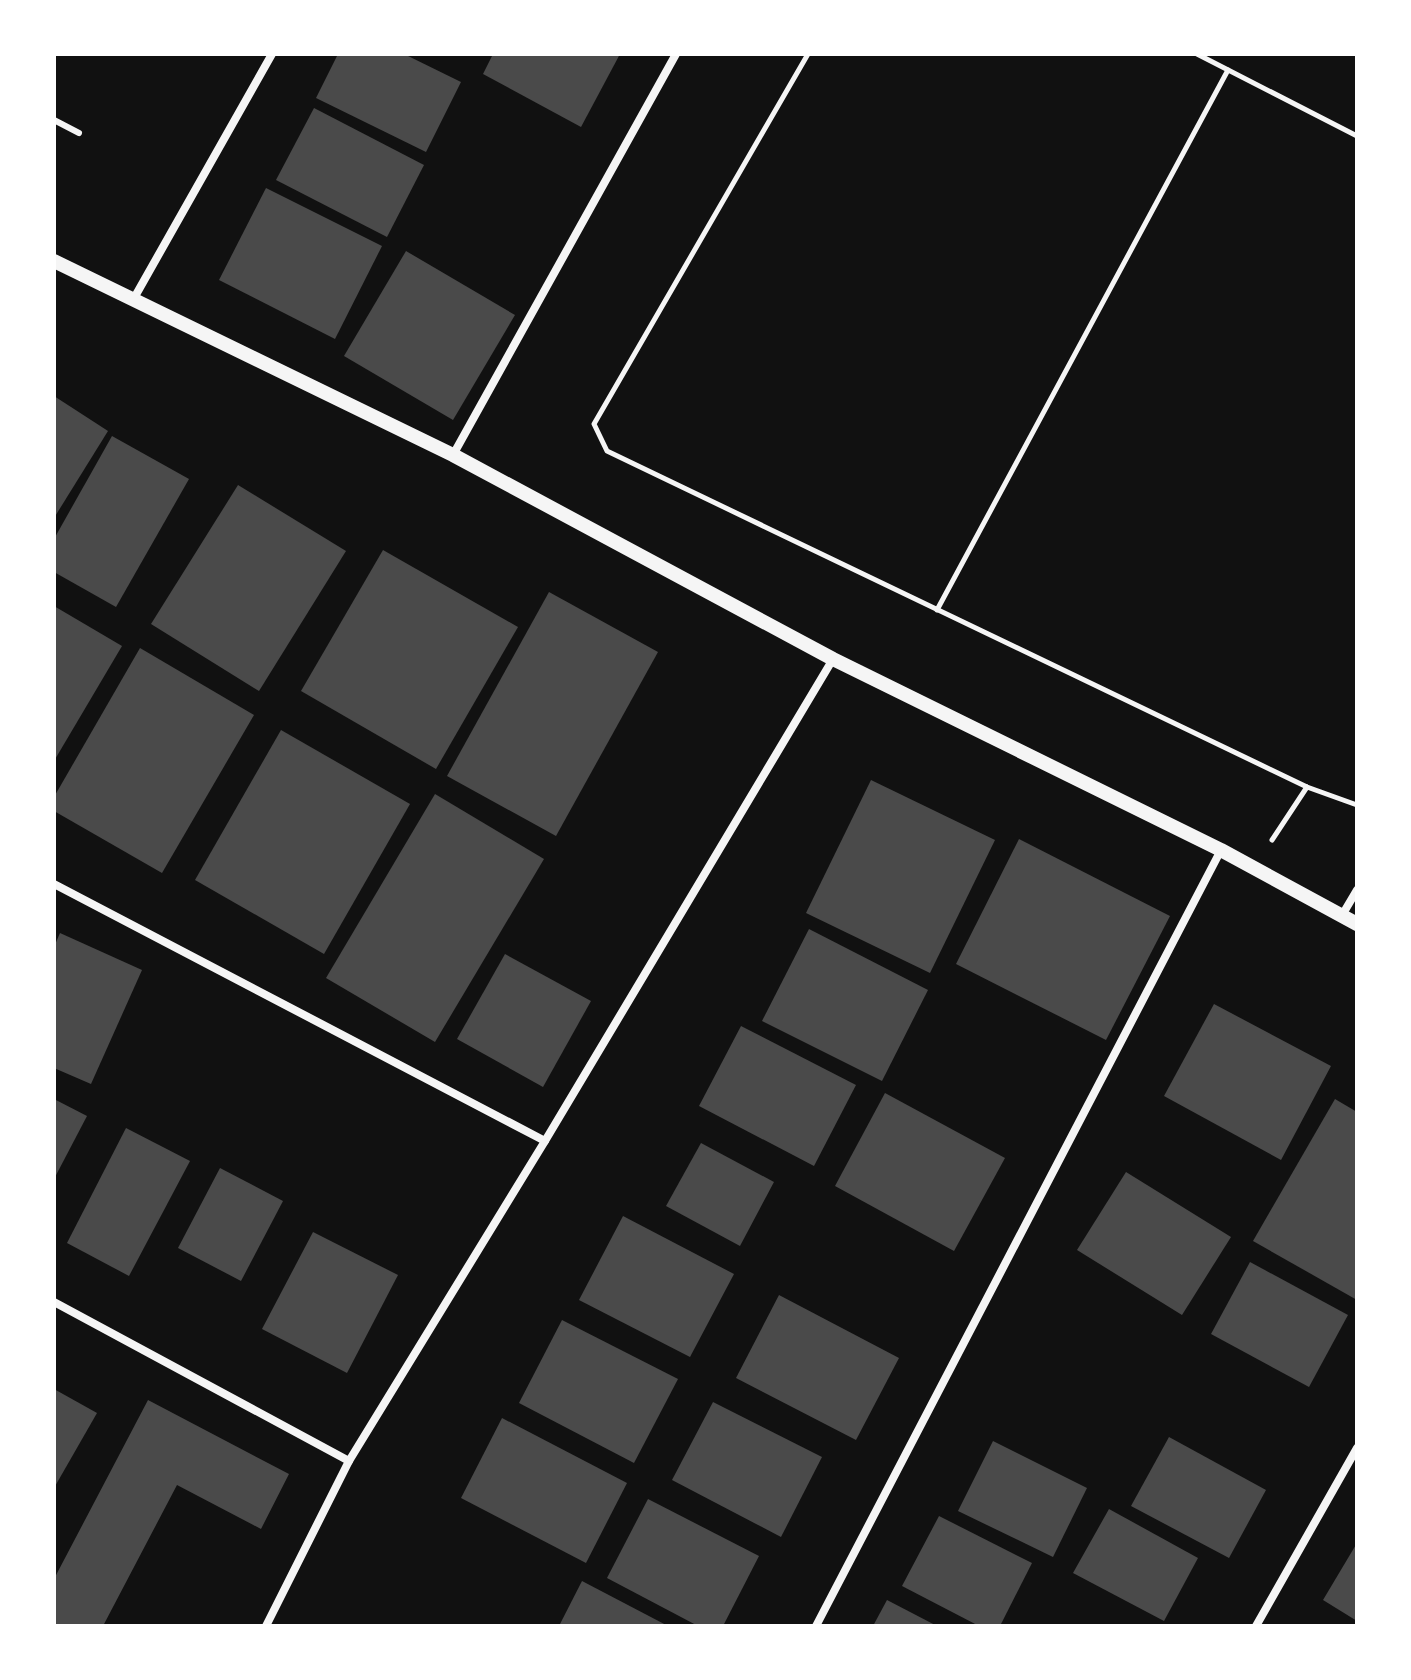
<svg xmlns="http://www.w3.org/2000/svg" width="1411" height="1680" viewBox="0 0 1411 1680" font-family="'DM Sans',sans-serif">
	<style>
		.building { fill: #4a4a4a }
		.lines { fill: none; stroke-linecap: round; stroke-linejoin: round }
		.path { stroke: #f5f5f5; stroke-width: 5 }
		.service { stroke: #f5f5f5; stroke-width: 6 }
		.minor { stroke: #f5f5f5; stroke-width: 8 }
		.tertiary { stroke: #f5f5f5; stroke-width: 14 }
	</style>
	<rect width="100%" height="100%" fill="#111"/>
	<!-- building -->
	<g class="building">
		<path d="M 338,54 L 404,54 L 461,82 L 426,152 L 316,98 Z"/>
		<path d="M 493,54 L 620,54 L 581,127 L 483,74 Z"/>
		<path d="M 314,108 L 424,165 L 387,237 L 276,180 Z"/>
		<path d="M 266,188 L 382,246 L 335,339 L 219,280 Z"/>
		<path d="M 406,251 L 515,315 L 453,420 L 344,356 Z"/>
		<path d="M 54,396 L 108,431 L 54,518 Z"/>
		<path d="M 112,436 L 189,479 L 116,607 L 54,572 L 54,539 Z"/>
		<path d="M 238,485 L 346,551 L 259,691 L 151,624 Z"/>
		<path d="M 383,550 L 518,627 L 436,769 L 301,691 Z"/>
		<path d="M 549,592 L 658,652 L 556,836 L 447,776 Z"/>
		<path d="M 54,606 L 122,646 L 54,761 Z"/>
		<path d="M 140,648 L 254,715 L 162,873 L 54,811 L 54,797 Z"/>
		<path d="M 281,730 L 410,804 L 324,954 L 195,880 Z"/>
		<path d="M 871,780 L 995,840 L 930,973 L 806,913 Z"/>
		<path d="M 435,794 L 544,859 L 435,1042 L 326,978 Z"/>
		<path d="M 1019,839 L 1170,916 L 1106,1040 L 956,964 Z"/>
		<path d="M 809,929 L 928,990 L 882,1081 L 762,1021 Z"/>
		<path d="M 60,933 L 142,970 L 91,1084 L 54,1068 L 54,947 Z"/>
		<path d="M 505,954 L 591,1001 L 543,1087 L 457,1039 Z"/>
		<path d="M 1214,1004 L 1331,1066 L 1281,1160 L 1164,1096 Z"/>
		<path d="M 741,1026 L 856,1085 L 814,1166 L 699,1106 Z"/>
		<path d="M 885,1093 L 1005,1158 L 954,1251 L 835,1186 Z"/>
		<path d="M 54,1099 L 87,1116 L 54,1179 Z"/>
		<path d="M 1335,1099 L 1357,1112 L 1357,1300 L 1253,1241 Z"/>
		<path d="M 126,1128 L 190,1161 L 129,1276 L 67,1243 Z"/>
		<path d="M 701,1143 L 774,1182 L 740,1246 L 666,1206 Z"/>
		<path d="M 220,1168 L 283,1201 L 241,1281 L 178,1248 Z"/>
		<path d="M 1126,1172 L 1231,1237 L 1182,1315 L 1077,1250 Z"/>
		<path d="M 623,1216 L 734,1274 L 690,1357 L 579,1300 Z"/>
		<path d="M 313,1232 L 398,1275 L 347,1373 L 262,1329 Z"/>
		<path d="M 1250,1262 L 1348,1315 L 1309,1387 L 1211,1334 Z"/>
		<path d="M 779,1295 L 899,1358 L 856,1440 L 736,1378 Z"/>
		<path d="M 562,1320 L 678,1379 L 634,1463 L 519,1403 Z"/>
		<path d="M 54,1389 L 97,1413 L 54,1488 Z"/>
		<path d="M 148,1400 L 289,1474 L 261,1529 L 177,1485 L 103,1626 L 54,1626 L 54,1579 Z"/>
		<path d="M 713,1402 L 822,1457 L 781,1537 L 672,1480 Z"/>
		<path d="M 502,1418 L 627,1483 L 586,1563 L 461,1498 Z"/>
		<path d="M 1169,1437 L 1266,1490 L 1229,1558 L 1131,1506 Z"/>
		<path d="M 993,1441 L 1087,1488 L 1053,1557 L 958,1511 Z"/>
		<path d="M 648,1499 L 759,1556 L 723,1626 L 698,1626 L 607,1578 Z"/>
		<path d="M 1109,1509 L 1198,1558 L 1164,1621 L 1073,1573 Z"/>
		<path d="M 939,1516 L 1032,1563 L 1000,1626 L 979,1626 L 902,1586 Z"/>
		<path d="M 1357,1543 L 1357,1621 L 1323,1600 Z"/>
		<path d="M 582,1581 L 668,1626 L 559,1626 Z"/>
		<path d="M 887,1600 L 937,1626 L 873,1626 Z"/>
	</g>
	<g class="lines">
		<!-- path -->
		<g class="path">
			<path d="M 808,54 L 594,424 L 607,451 L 1307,787 L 1357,805"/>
			<path d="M 1197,54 L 1357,136"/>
			<path d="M 937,610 L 1228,70"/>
			<path d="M 1272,840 L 1307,787"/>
		</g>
		<!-- service -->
		<path class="service" d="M 54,120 L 79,133"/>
		<!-- minor -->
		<g class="minor">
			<path d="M 133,300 L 272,54"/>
			<path d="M 453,455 L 676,54"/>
			<path d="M 54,884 L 545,1141"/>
			<path d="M 1341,917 L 1357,890"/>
			<path d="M 54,1302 L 349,1461"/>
			<path d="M 266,1626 L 349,1461 L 545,1141 L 833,659"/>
			<path d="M 816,1626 L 1221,850"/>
			<path d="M 1256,1626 L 1357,1448"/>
		</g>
		<!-- tertiary -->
		<path class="tertiary" d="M 54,261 L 453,455 L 833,659 L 1221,850 L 1357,924"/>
	</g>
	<!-- border -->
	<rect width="1411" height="1680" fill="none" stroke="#ffffff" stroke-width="112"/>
</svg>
